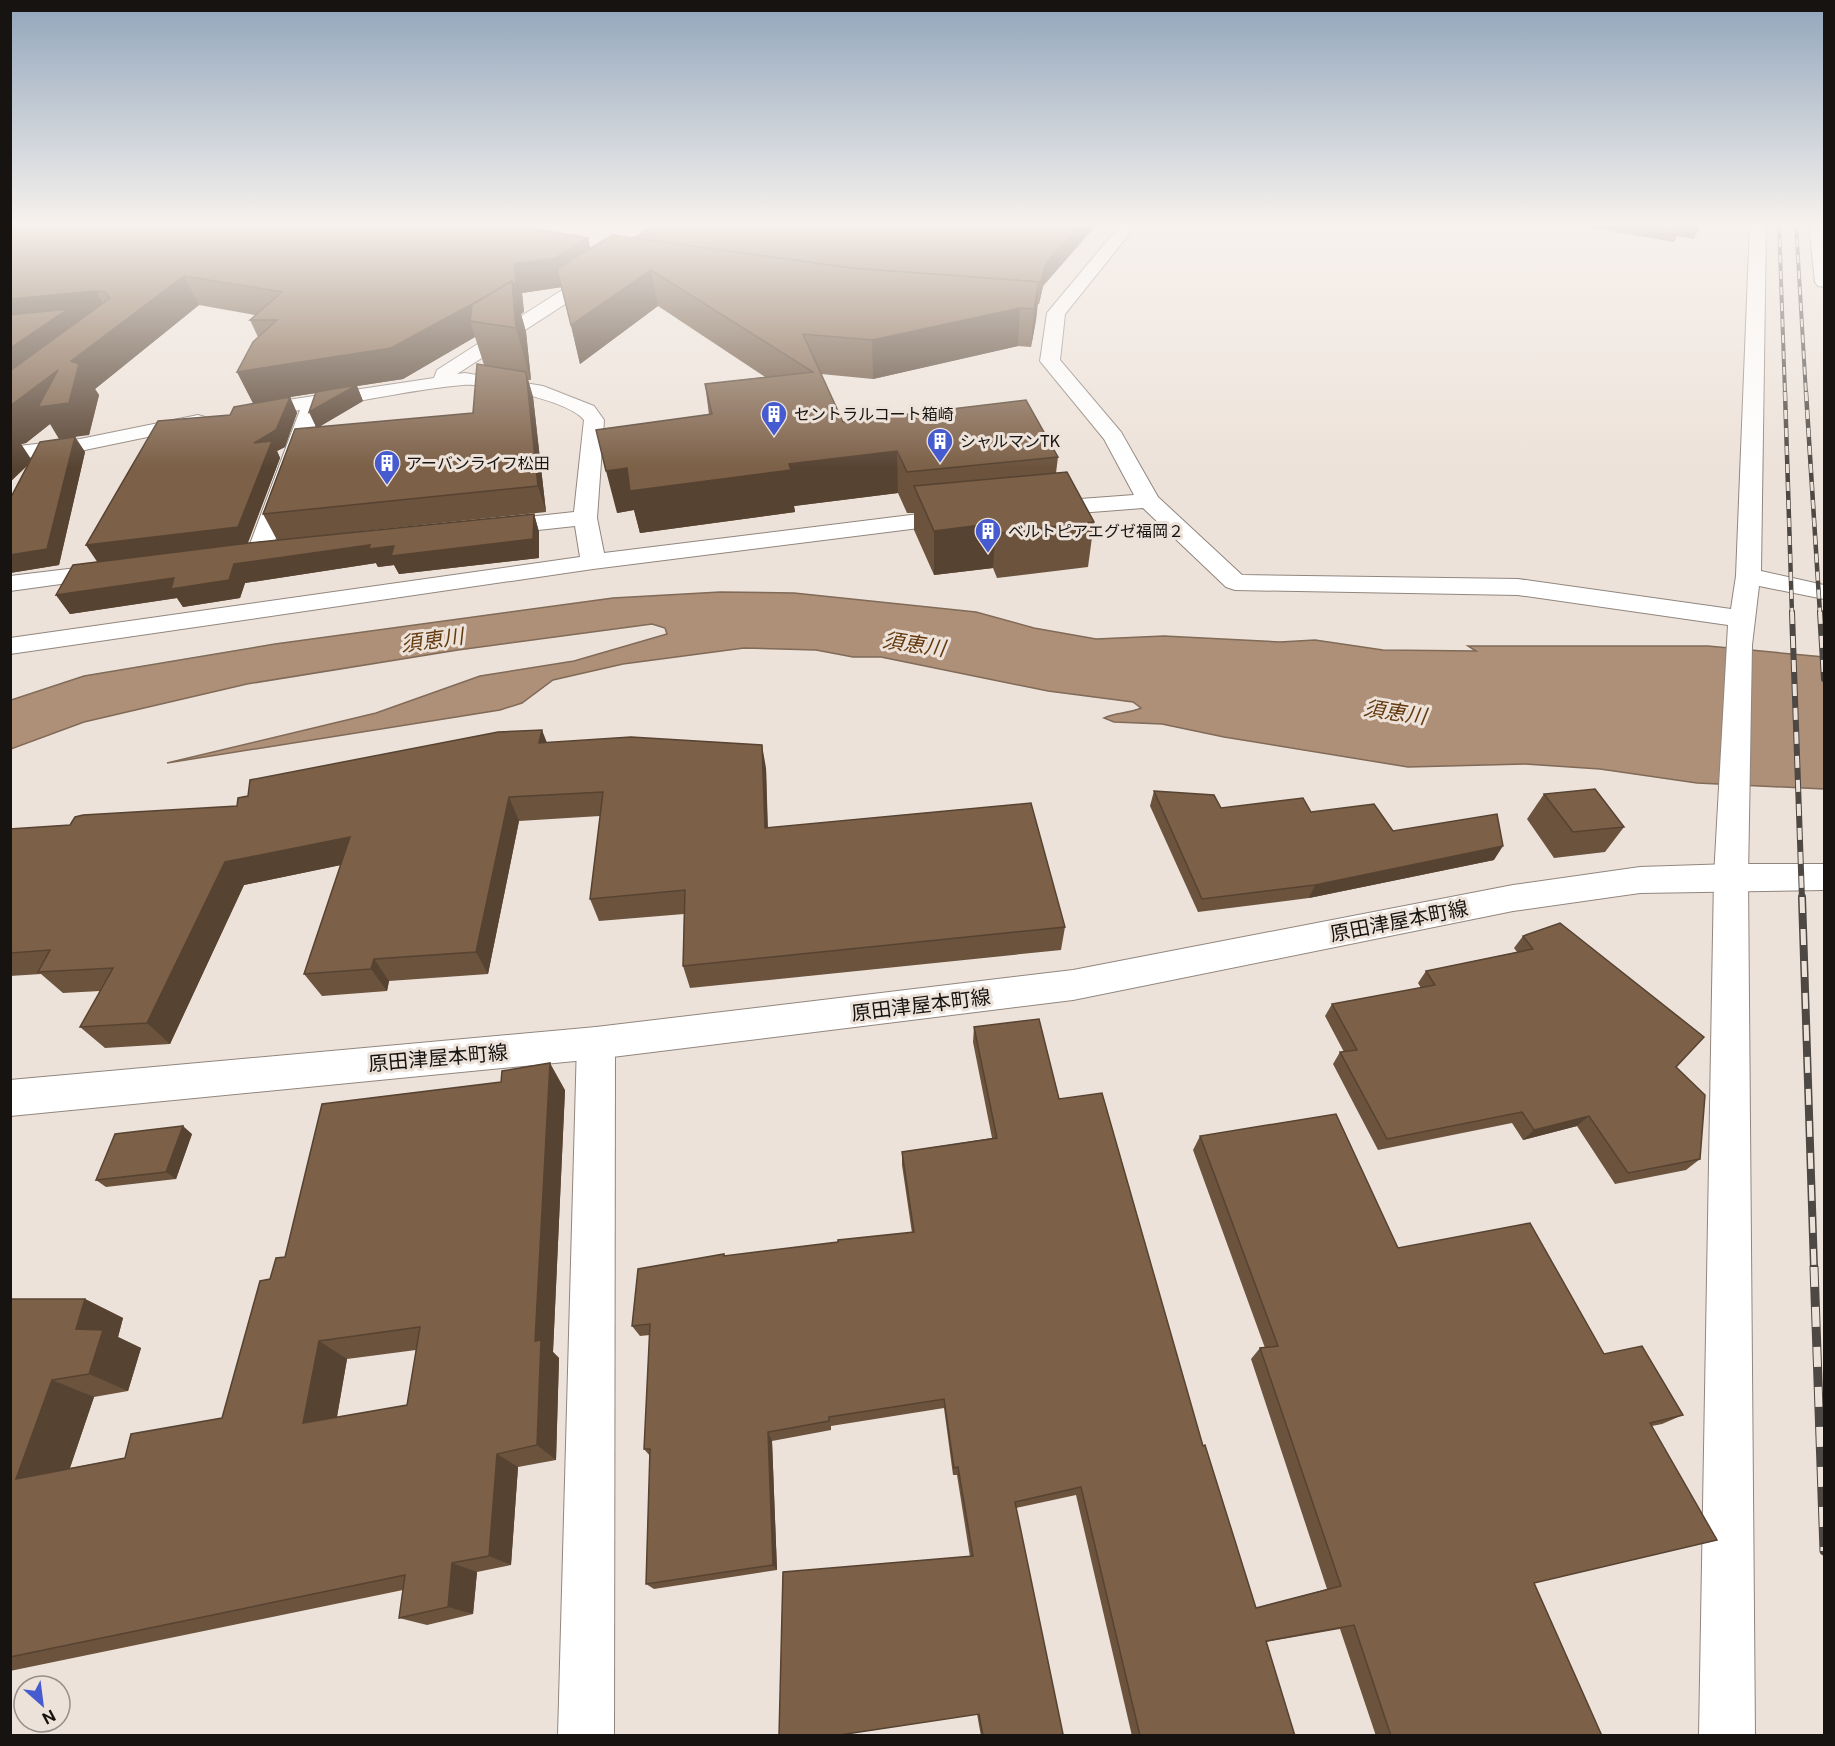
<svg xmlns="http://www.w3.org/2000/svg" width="1835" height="1746" viewBox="0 0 1835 1746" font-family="'Public Sans','Noto Sans JP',sans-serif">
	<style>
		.water { fill: #ae8f77; stroke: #806a58; stroke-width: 1.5 }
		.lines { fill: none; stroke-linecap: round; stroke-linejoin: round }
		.minor-casing { stroke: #91867e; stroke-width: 2 }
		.tertiary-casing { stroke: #91867e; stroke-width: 2 }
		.minor { fill: #fff; fill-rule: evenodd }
		.tertiary { fill: #fff; fill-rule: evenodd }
		.rail-far4-casing { stroke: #4d4843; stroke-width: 4 }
		.rail-far3-casing { stroke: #4d4843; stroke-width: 4.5 }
		.rail-far2-casing { stroke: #4d4843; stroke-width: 6 }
		.rail-far1-casing { stroke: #4d4843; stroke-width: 8 }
		.rail-casing { stroke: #4d4843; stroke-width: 9 }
		.rail-far4 { stroke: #ede2d9; stroke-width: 2; stroke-dasharray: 8; stroke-linecap: butt }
		.rail-far3 { stroke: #ede2d9; stroke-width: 3; stroke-dasharray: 9; stroke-linecap: butt }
		.rail-far2 { stroke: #ede2d9; stroke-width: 4; stroke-dasharray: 12; stroke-linecap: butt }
		.rail-far1 { stroke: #ede2d9; stroke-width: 5; stroke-dasharray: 16; stroke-linecap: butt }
		.rail { stroke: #ede2d9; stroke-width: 7; stroke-dasharray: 20; stroke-linecap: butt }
		.wall { fill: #6b533e; fill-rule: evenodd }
		.shaded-wall { fill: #574332 }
		.building { fill: #7c6048; stroke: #574332; stroke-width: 1.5; fill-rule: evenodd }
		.labels { text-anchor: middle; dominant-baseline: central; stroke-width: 6; stroke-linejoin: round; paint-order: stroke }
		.far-poi-label { font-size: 16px; fill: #161310; stroke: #ede2d9; text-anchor: start }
		.street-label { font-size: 20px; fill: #161310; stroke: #ede2d9 }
		.water-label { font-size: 21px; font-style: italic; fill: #653b10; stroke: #ede2d9 }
	</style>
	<rect width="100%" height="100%" fill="#ede2d9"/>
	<!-- water -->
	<path class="water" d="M 720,592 L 794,593 L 976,612 L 1034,628 L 1096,639 L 1164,636 L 1280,642 L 1315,640 L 1383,650 L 1476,651 L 1468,646 L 1708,646 L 1824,657 L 1824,789 L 1697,783 L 1600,769 L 1525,764 L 1408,767 L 1224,737 L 1162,724 L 1114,722 L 1104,718 C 1117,712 1127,714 1141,708 L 1133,702 L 1048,691 L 881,657 L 853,657 L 816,650 L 744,648 L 623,664 L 553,680 L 522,703 L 500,710 L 167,763 L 376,713 L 480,676 L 574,661 L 667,634 L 665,628 L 652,624 L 458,650 L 247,684 L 84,722 L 11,749 L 11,700 L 84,676 L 275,644 L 613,598 Z"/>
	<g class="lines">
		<!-- minor casing -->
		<g class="minor-casing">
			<g id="minor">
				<path d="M 1122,223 L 1138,223 L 1065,314 L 1060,360 L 1121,432 L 1158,497 L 1242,575 L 1518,579 L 1731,609 L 1736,576 L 1750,223 L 1766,223 L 1761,571 L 1824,585 L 1824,599 L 1759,586 L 1752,645 L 1748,877 L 1755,1736 L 1699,1736 L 1714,877 L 1728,625 L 1518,595 L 1235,590 L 1226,587 L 1143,508 L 1040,516 L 1032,514 L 1028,509 L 1032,504 L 1040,502 L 1134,495 L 1104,439 L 1040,361 L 1047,313 Z"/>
				<path d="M 1809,223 L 1824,223 L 1824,287 L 1818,286 L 1815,282 Z"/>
				<path d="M 601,268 L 609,273 L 607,277 L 457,374 L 465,373 L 543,386 L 594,406 L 604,420 L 597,518 L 604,553 L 959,509 L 967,511 L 971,516 L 967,521 L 959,523 L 593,569 L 10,654 L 10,638 L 580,557 L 575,526 L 492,535 L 484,533 L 480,528 L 484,523 L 492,521 L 574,512 L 584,420 C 570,401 486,383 463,385 C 416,389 369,400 322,407 L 271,552 L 268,557 L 259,559 L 250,557 L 247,552 L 300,410 L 248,418 L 241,416 L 238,412 L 241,408 L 248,406 L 434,378 L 437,370 L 595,269 Z"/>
				<path d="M 198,415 L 205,417 L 208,421 L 205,425 L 80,451 L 10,460 L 10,447 L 80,439 Z"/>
				<path d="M 110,564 L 119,566 L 122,571 L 119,576 L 10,591 L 10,576 Z"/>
				<path d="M 596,1027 L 609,1031 L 615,1043 L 614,1736 L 558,1736 L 577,1043 L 583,1031 Z"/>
			</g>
		</g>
		<!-- tertiary casing -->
		<g class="tertiary-casing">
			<path id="tertiary" d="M 1731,864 L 1824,864 L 1824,890 L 1640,893 L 1513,911 L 1073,1000 L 596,1059 L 10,1116 L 10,1080 L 596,1027 L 1073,970 L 1513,885 L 1640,867 Z"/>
		</g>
		<!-- minor -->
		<use href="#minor" class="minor"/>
		<!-- tertiary -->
		<use href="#tertiary" class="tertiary"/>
		<!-- rail-far4 casing -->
		<g class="rail-far4-casing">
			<g id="rail-far4">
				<path d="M 1779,223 L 1785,394"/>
				<path d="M 1796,223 L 1806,394"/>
			</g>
		</g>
		<!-- rail-far3 casing -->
		<g class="rail-far3-casing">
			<g id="rail-far3">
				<path d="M 1785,392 L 1792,614"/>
				<path d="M 1806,392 L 1820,614"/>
			</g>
		</g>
		<!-- rail-far2 casing -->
		<g class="rail-far2-casing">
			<g id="rail-far2">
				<path d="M 1792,612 L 1802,899"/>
				<path d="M 1820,612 L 1824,679"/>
			</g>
		</g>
		<!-- rail-far1 casing -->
		<g class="rail-far1-casing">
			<path id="rail-far1" d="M 1802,897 L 1814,1268"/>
		</g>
		<!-- rail casing -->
		<g class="rail-casing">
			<path id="rail" d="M 1814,1267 L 1824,1551"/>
		</g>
		<!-- rail-far4 -->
		<use href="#rail-far4" class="rail-far4"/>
		<!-- rail-far3 -->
		<use href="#rail-far3" class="rail-far3"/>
		<!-- rail-far2 -->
		<use href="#rail-far2" class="rail-far2"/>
		<!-- rail-far1 -->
		<use href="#rail-far1" class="rail-far1"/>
		<!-- rail -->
		<use href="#rail" class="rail"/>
	</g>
	<!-- wall -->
	<g class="wall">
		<path d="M 10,223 L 517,226 L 588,238 L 590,248 L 634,238 L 657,223 L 1098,223 L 1043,286 L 1039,304 L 1038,304 L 1036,320 L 1031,347 L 1018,346 L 873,379 L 821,374 L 843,422 L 1058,457 L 1056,473 L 1094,522 L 1088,567 L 997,578 L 993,568 L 934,575 L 914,530 L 914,513 L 907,513 L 898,493 L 794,506 L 795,512 L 640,533 L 634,510 L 617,513 L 709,415 L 705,384 L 765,377 L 658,306 L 580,364 L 562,287 L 522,293 L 524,312 L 521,314 L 526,332 L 531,380 L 528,380 L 533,397 L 546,512 L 335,534 L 534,514 L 539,532 L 539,558 L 399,574 L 394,565 L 378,567 L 376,563 L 245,583 L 240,598 L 183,607 L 177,598 L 70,614 L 56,595 L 98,562 L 86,545 L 230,415 L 253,403 L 237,372 L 258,337 L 250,320 L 255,315 L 199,305 L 95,389 L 99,395 L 89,435 L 50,424 L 26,443 L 21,444 L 31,459 L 75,437 L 85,452 L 59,565 L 10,573 L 10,499 L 28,465 L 10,482 ZM 475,337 L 484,365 L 473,413 L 319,427 L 363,401 L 357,386 L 403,379 ZM 316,393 L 309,412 L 316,427 L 263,514 L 277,540 L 248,543 L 280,458 L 277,451 L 285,447 L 297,413 L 290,397 Z"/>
		<path d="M 1563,223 L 1699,223 L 1698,231 L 1694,239 L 1677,236 L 1674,242 Z"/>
		<path d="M 547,743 L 766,768 L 768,828 L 1065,927 L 1061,950 L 690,988 L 683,966 L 684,914 L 599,921 L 590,899 L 600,816 L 519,821 L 488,974 L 389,981 L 387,991 L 322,996 L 304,974 L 341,865 L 244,885 L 170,1044 L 105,1048 L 80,1027 L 100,991 L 63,993 L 41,974 L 10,976 L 10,829 L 70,825 L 237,806 Z"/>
		<path d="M 1154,791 L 1221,808 L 1311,812 L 1393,831 L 1494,860 L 1309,898 L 1198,912 L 1150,806 Z"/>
		<path d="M 1544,794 L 1624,827 L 1605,852 L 1554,858 L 1527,819 Z"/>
		<path d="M 1523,936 L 1676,1067 L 1700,1159 L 1686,1170 L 1615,1184 L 1577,1126 L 1523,1140 L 1512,1123 L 1378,1150 L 1333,1064 L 1340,1052 L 1344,1052 L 1325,1016 L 1332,1004 L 1421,988 L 1418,983 L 1426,971 L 1517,952 L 1514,948 Z"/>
		<path d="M 974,1027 L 1059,1099 L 1203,1446 L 1256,1608 L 1327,1589 L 1251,1359 L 1260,1348 L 1265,1348 L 1193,1150 L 1200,1136 L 1398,1248 L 1604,1354 L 1683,1415 L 1662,1424 L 1652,1426 L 1534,1583 L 1602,1736 L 1376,1736 L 1340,1629 L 1266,1642 L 1295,1736 L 1132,1736 L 1076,1495 L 1016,1508 L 1055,1736 L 981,1736 L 977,1714 L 970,1557 L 957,1475 L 953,1475 L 944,1408 L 831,1426 L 831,1430 L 772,1441 L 777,1570 L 654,1589 L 646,1584 L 650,1456 L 644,1449 L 650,1335 L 640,1336 L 632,1326 L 724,1254 L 725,1256 L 912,1233 L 902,1165 L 902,1152 L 992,1138 L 973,1042 Z"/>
		<path d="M 565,1090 L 553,1352 L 559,1358 L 556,1460 L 518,1467 L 511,1565 L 477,1572 L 473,1614 L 427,1625 L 399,1618 L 403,1590 L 10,1671 L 10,1299 L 85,1299 L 123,1318 L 118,1337 L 141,1348 L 128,1391 L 94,1397 L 70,1468 L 125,1458 L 222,1418 L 270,1279 L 285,1257 ZM 416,1350 L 407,1405 L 337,1417 L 347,1359 Z"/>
		<path d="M 192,1134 L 176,1179 L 106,1187 L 96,1180 Z"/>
	</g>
	<!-- shaded-wall -->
	<g class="shaded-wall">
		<path d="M 496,223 L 521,223 L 499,235 Z"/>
		<path d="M 1082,223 L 1098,223 L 1043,286 L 1039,304 L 1041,282 L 1045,264 Z"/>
		<path d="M 588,238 L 594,267 L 562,287 L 522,293 L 524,312 L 521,314 L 526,332 L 531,380 L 516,328 L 470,321 L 475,337 L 403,379 L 357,386 L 363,401 L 317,428 L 309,412 L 354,387 L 290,397 L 297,413 L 285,447 L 277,451 L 280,458 L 247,544 L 98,563 L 86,545 L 254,443 L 253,403 L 237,372 L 514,264 Z"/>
		<path d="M 651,270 L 658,306 L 580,364 L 571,325 Z"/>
		<path d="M 184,276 L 199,305 L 95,389 L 99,395 L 89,435 L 59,439 L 50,424 L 26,443 L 21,444 L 32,461 L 10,482 L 10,406 Z"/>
		<path d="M 1039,282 L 1036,320 L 1031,347 L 1034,309 Z"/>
		<path d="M 96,291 L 113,321 L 10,394 L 10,299 Z"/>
		<path d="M 1020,308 L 1018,346 L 873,379 L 872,340 Z"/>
		<path d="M 526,372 L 533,397 L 546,512 L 538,486 Z"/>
		<path d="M 75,437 L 85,452 L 59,565 L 10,573 L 10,555 Z"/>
		<path d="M 897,451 L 898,493 L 794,506 L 795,512 L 640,533 L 634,510 L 617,513 L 606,471 L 627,468 L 789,464 Z"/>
		<path d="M 534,514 L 539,532 L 539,558 L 399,574 L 394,565 L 378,567 L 376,563 L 245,583 L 240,598 L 183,607 L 177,598 L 70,614 L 56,595 Z"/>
		<path d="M 996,523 L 993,568 L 934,575 L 934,531 Z"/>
		<path d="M 542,730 L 551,753 L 539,743 Z"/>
		<path d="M 762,745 L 766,768 L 768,851 L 765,828 Z"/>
		<path d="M 509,797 L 519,821 L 488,974 L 476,952 Z"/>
		<path d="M 350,837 L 365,860 L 244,885 L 170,1044 L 147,1023 L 225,862 Z"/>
		<path d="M 1503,846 L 1494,860 L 1309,898 L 1315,885 Z"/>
		<path d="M 374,959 L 389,981 L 387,991 L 371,969 Z"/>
		<path d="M 550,1063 L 565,1090 L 553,1352 L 559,1358 L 556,1460 L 537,1445 L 535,1341 Z"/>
		<path d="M 1589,1116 L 1577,1126 L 1523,1140 L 1534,1130 Z"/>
		<path d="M 183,1126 L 192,1134 L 176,1179 L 166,1172 Z"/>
		<path d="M 85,1299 L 123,1318 L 118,1337 L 141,1348 L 128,1391 L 89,1374 L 76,1329 Z"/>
		<path d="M 319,1341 L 347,1359 L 333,1439 L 303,1423 Z"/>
		<path d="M 52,1380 L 94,1397 L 62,1491 L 16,1479 Z"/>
		<path d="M 768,1432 L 772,1441 L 777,1570 L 773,1565 Z"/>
		<path d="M 497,1454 L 518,1467 L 511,1565 L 489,1556 Z"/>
		<path d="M 452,1563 L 477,1572 L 473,1614 L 448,1607 Z"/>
	</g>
	<!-- building -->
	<g class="building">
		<path d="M 10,223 L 503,223 L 588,238 L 555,258 L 514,264 L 516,282 L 513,284 L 512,281 L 481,300 L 481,299 L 391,348 L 237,372 L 253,342 L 277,320 L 250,320 L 282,292 L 184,276 L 71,361 L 79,364 L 69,403 L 38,407 L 58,370 L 10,406 L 10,371 L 110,298 L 105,292 L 96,291 L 10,299 Z"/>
		<path d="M 657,223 L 1082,223 L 1045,264 L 1041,282 L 850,268 L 634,238 Z"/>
		<path d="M 1610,223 L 1699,223 L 1698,231 L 1679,228 L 1678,234 Z"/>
		<path d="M 612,235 L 850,268 L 1039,282 L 1034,309 L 1020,308 L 872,340 L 803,334 L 843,422 L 1026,400 L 1058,457 L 907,472 L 897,451 L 789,464 L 791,470 L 630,491 L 627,468 L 606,471 L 596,430 L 712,414 L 705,384 L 813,372 L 651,270 L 571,325 L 557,269 Z"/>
		<path d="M 512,281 L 516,328 L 470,321 L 472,305 Z"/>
		<path d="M 68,309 L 10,348 L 10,315 Z"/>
		<path d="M 477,364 L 526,372 L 538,486 L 263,514 L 295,429 L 473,413 Z"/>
		<path d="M 357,385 L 309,412 L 316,392 Z"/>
		<path d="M 290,397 L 276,430 L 254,443 L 272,441 L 238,527 L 86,545 L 158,421 L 230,415 L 234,407 Z"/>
		<path d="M 75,437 L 47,549 L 10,555 L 10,499 L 40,442 Z"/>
		<path d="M 1067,472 L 1094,522 L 1000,533 L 996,523 L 934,531 L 914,486 Z"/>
		<path d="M 534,514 L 533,539 L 391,556 L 394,546 L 369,549 L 370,545 L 234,564 L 229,580 L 171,589 L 174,578 L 56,595 L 73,565 L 249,543 Z"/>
		<path d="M 542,730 L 539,743 L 631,737 L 762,745 L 765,828 L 1031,803 L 1065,927 L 683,966 L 685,890 L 590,899 L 603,792 L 509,797 L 476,952 L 374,959 L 371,969 L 304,974 L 350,837 L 225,862 L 147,1023 L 80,1027 L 113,968 L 38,972 L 50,950 L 10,953 L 10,829 L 70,825 L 75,817 L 83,815 L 237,806 L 238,798 L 248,796 L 250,780 L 498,732 Z"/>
		<path d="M 1595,789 L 1624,827 L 1573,832 L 1544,794 Z"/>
		<path d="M 1154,791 L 1214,795 L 1221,808 L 1303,798 L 1311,812 L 1374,804 L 1393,831 L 1497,814 L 1503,846 L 1315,885 L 1202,899 Z"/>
		<path d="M 1560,923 L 1704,1037 L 1676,1067 L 1705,1095 L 1700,1159 L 1628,1173 L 1589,1116 L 1534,1130 L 1522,1112 L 1387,1139 L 1340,1052 L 1357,1050 L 1332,1004 L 1435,985 L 1426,971 L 1533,949 L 1523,936 Z"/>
		<path d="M 1039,1019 L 1059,1099 L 1102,1093 L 1203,1446 L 1205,1445 L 1256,1608 L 1341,1586 L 1260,1348 L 1278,1346 L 1200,1136 L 1336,1114 L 1398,1248 L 1530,1223 L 1604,1354 L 1642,1346 L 1683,1415 L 1650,1423 L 1717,1540 L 1534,1583 L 1602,1736 L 1391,1736 L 1354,1625 L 1266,1641 L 1295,1736 L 1140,1736 L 1081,1487 L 1015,1502 L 1063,1734 L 1055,1736 L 983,1736 L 979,1714 L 833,1736 L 779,1736 L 783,1572 L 973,1556 L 958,1467 L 954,1468 L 944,1399 L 829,1417 L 829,1421 L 768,1432 L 773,1565 L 646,1584 L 650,1449 L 644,1449 L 650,1324 L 632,1326 L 638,1269 L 724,1254 L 724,1256 L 838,1242 L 838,1240 L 914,1232 L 902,1152 L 997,1138 L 974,1027 Z"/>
		<path d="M 550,1063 L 535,1341 L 541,1340 L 537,1445 L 497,1454 L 489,1556 L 452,1563 L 448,1607 L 399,1618 L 405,1575 L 10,1657 L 10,1299 L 85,1299 L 76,1329 L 103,1330 L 89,1374 L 52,1380 L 16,1479 L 125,1458 L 131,1434 L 222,1418 L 260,1281 L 270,1279 L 276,1258 L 285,1257 L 322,1104 L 501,1082 L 502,1071 ZM 420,1327 L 407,1405 L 303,1423 L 319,1341 Z"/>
		<path d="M 183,1126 L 166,1172 L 96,1180 L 115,1134 Z"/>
	</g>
	<!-- sky -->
	<linearGradient id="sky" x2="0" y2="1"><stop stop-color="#91a5bb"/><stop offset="0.48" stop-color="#f7f2ee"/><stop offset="1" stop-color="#f7f2ee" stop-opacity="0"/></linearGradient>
	<rect width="1835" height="468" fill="url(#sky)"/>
	<!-- icons -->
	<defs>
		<g id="building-pin" transform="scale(1.35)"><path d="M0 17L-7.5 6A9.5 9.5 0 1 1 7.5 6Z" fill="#455bcf" stroke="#ede2d9"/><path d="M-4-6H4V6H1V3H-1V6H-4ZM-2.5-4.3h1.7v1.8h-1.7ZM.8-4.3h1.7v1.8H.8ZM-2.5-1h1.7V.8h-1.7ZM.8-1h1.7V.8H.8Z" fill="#fff"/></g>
	</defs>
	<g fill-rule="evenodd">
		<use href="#building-pin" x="774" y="414"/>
		<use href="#building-pin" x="940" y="441"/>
		<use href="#building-pin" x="387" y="463"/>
		<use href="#building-pin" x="988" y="531"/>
	</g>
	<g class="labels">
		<!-- far-poi labels -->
		<g class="far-poi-label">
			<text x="794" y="414">セントラルコート箱崎</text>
			<text x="960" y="441">シャルマンTK</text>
			<text x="406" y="463">アーバンライフ松田</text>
			<text x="1008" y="531">ベルトピアエグゼ福岡２</text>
		</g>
		<!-- street labels -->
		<g class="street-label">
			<text transform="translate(1399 921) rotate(-11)">原田津屋本町線</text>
			<text transform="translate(921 1005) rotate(-7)">原田津屋本町線</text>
			<text transform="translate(438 1058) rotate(-5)">原田津屋本町線</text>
		</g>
		<!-- water labels -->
		<g class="water-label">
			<text transform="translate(432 640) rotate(-8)">須恵川</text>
			<text transform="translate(914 644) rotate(8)">須恵川</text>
			<text transform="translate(1395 712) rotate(8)">須恵川</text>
		</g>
	</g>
	<!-- border -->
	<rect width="1835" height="1746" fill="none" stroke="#161310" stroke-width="24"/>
	<!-- north arrow -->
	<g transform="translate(42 1704) rotate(152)"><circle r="28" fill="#ede2d9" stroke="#978f89" stroke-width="1.5"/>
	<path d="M0-4.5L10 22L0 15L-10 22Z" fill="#455bcf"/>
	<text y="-9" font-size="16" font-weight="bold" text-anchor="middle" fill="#161310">N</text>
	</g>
</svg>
